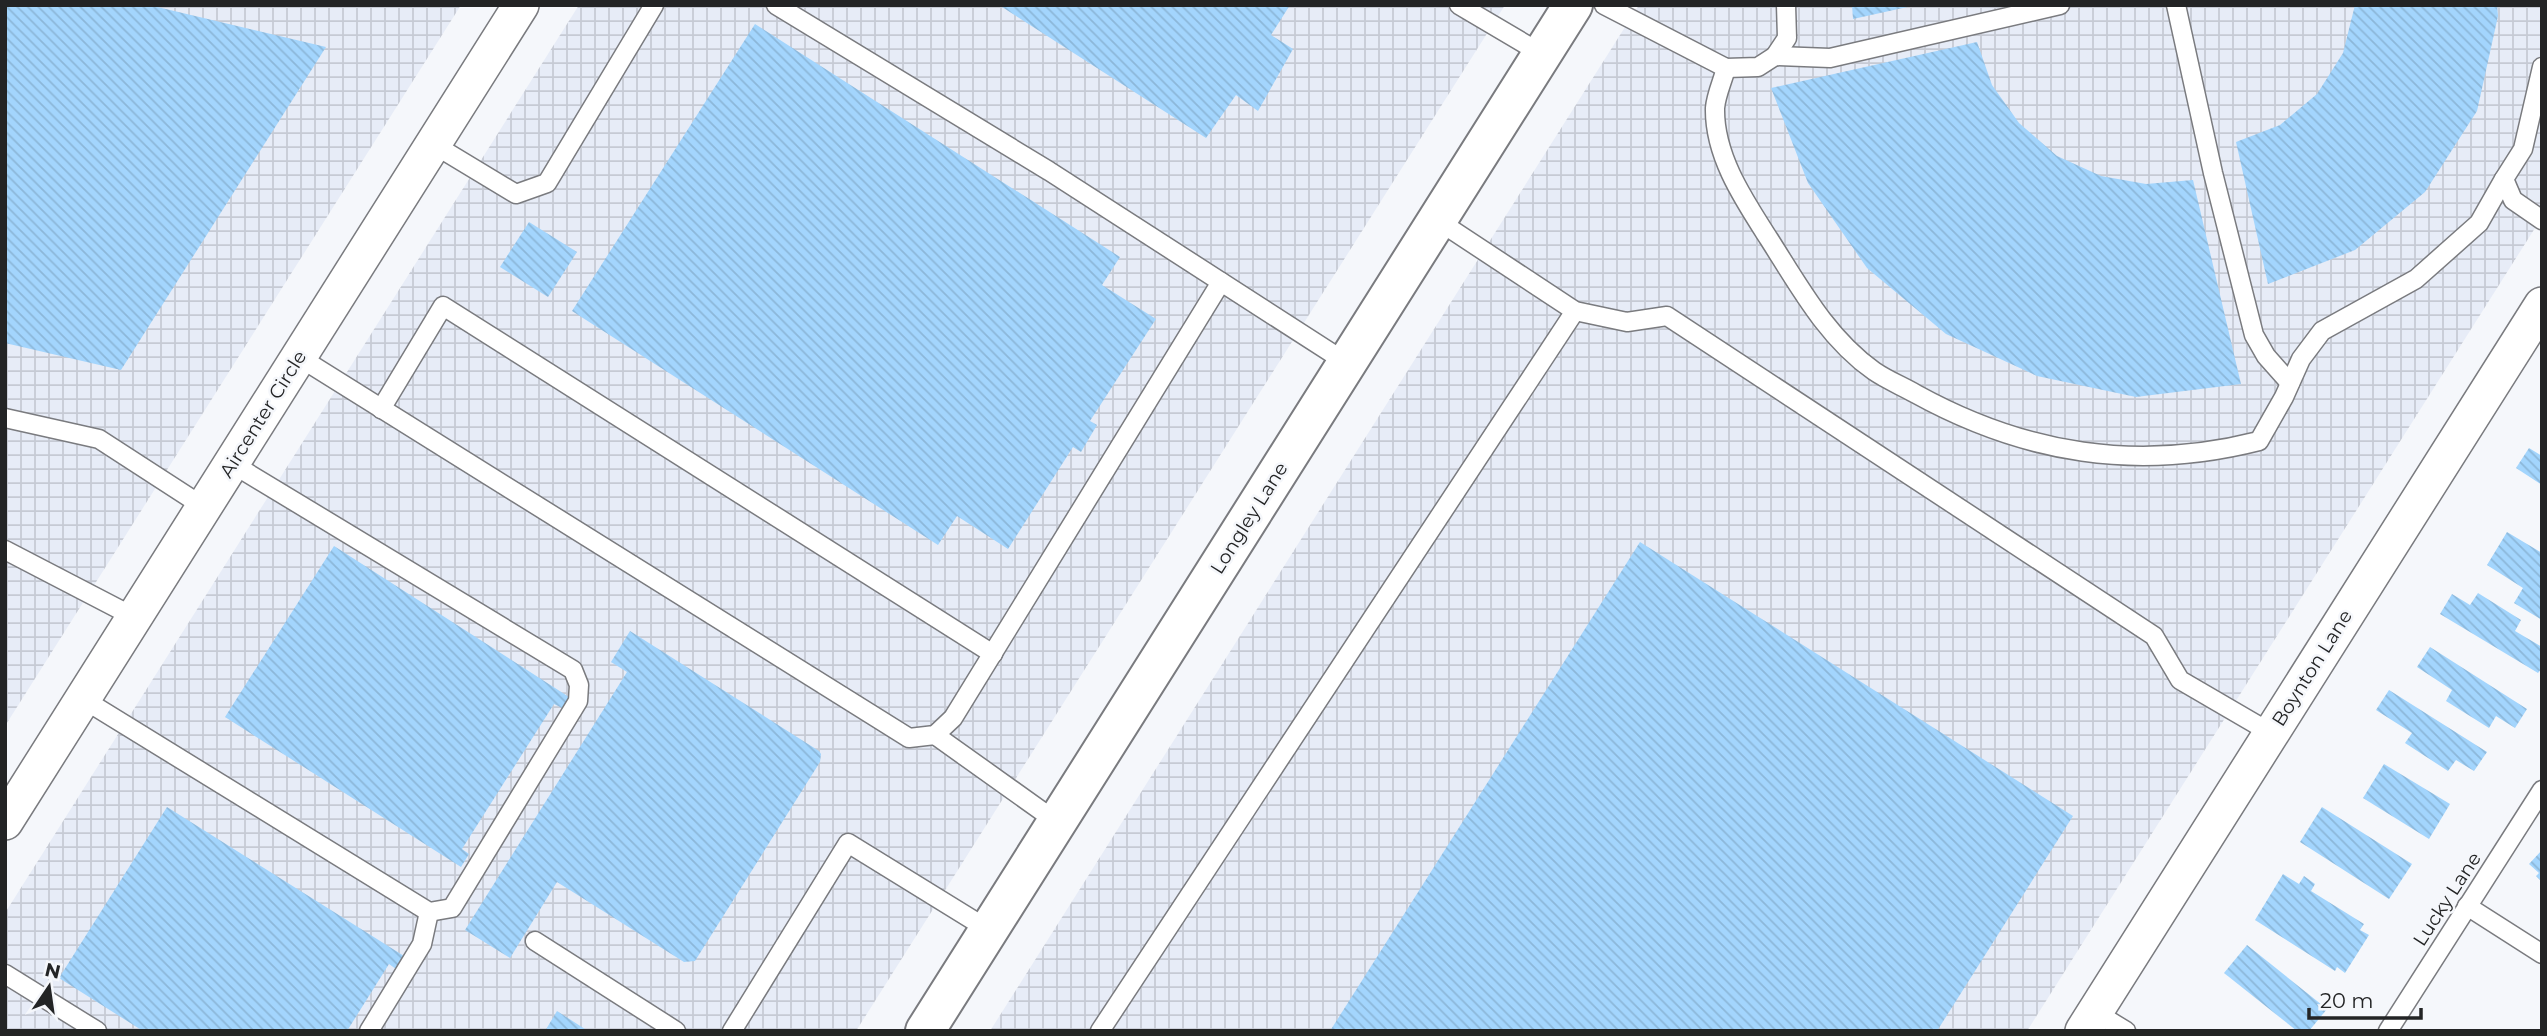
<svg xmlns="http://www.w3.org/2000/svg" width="2547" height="1036" viewBox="0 0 2547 1036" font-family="Montserrat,sans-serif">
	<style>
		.industrial { fill: url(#industrial-grid) }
		.building { fill: url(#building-back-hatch) }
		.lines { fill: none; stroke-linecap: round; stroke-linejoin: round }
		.lane-casing { stroke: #7a7b7f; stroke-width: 21 }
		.street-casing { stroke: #7a7b7f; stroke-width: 38 }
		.secondary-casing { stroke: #7a7b7f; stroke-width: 42 }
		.lane { stroke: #fff; stroke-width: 18 }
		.street { stroke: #fff; stroke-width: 35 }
		.secondary { stroke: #fff; stroke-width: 38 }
		.labels { text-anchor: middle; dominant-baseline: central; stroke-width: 5; stroke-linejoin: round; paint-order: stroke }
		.street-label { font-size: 19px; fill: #232425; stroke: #f5f7fb }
	</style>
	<defs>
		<pattern id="industrial-grid" width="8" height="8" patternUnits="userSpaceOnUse" patternTransform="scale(1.75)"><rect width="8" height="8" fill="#e7ecf7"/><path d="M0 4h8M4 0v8" fill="none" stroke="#c6cad4"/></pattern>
		<pattern id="building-back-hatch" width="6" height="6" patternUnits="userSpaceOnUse" patternTransform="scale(1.75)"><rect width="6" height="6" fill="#a3d5fd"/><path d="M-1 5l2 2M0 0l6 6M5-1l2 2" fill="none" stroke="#8cb7d9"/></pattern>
	</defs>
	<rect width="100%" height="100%" fill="#f5f7fb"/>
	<!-- industrial -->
	<g class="industrial">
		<path d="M 5,5 L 461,5 L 5,726 Z"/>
		<path d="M 579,5 L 1505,5 L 856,1031 L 5,1031 L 5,913 Z"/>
		<path d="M 1639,5 L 2542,5 L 2542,217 L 2027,1031 L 990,1031 Z"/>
	</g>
	<!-- building -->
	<g class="building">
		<path d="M 5,5 L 149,5 L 326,47 L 121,370 L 5,343 Z"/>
		<path d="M 999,5 L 1290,5 L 1271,35 L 1293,49 L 1258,111 L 1236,95 L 1206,138 Z"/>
		<path d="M 1852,5 L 1912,5 L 1912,6 L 1853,19 Z"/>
		<path d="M 2355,5 L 2497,5 L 2498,16 L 2477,111 L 2425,192 L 2355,250 L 2268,284 L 2236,142 L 2280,125 L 2317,94 L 2343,53 Z"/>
		<path d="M 755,24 L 1120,257 L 1102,285 L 1156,319 L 1090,421 L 1097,425 L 1081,452 L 1073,447 L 1008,549 L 957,516 L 938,545 L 572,311 Z"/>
		<path d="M 1977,42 L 1992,85 L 2019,123 L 2057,156 L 2101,176 L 2146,184 L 2193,180 L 2241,384 L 2136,397 L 2037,376 L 1946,334 L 1867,268 L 1808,183 L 1771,88 Z"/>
		<path d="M 529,222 L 577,252 L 548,297 L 500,267 Z"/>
		<path d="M 2529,448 L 2542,456 L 2542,485 L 2516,468 Z"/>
		<path d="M 2507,532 L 2542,553 L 2542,620 L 2514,603 L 2523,588 L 2487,565 Z"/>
		<path d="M 1640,542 L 2073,816 L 1937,1031 L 1330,1031 Z"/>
		<path d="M 334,546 L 569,697 L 562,708 L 554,704 L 462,849 L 469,854 L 461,867 L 225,717 Z"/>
		<path d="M 2478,593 L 2521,620 L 2515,631 L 2542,647 L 2542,668 L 2538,673 L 2440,614 L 2452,594 L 2470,605 Z"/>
		<path d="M 630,631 L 819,751 L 821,754 L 820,762 L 695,961 L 684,962 L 557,882 L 510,958 L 465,930 L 627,672 L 611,662 Z"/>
		<path d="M 2430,647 L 2527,709 L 2515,728 L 2496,716 L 2489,728 L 2446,701 L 2452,690 L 2417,667 Z"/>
		<path d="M 2389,690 L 2487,752 L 2474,771 L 2456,760 L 2448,771 L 2405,743 L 2412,733 L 2376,710 Z"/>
		<path d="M 2384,764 L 2450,804 L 2429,839 L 2363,798 Z"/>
		<path d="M 167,807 L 404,956 L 396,969 L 389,964 L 347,1031 L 143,1031 L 59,978 Z"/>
		<path d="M 2322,807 L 2412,864 L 2389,899 L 2300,842 Z"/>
		<path d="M 2542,850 L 2542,882 L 2536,876 L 2539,873 L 2529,864 Z"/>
		<path d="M 2283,874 L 2299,884 L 2304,876 L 2315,884 L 2311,891 L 2364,924 L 2360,930 L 2369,935 L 2345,973 L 2337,967 L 2335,971 L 2255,920 Z"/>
		<path d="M 2247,945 L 2327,1009 L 2309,1031 L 2297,1031 L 2224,973 Z"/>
		<path d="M 557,1011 L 588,1031 L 545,1031 Z"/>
	</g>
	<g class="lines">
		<!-- lane casing -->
		<g class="lane-casing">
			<g id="lane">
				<path d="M 776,5 L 1049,171 L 1347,363"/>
				<path d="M 1459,5 L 1542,54"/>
				<path d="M 1604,5 L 1726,68 L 1758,67 L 1775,56 L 1787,38 L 1786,5"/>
				<path d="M 2176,5 L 2213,173 L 2254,335 L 2266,356 L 2290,383"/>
				<path d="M 1775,56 L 1830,58 L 2060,5"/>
				<path d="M 2542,67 L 2523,149 L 2504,179 L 2513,200 L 2542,220"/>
				<path d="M 1726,68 C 1723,80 1716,95 1715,108 C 1714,156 1744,200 1769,239 C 1799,286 1827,338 1874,371 C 1887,380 1902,386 1916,394 C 2025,454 2137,472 2259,441 L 2284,397 L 2301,359 L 2322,331 L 2416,279 L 2479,223 L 2504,179"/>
				<path d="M 433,144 L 516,194 L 547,183 L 654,5"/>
				<path d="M 1437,220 L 1575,311 L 1627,322 L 1667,316 L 2154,636 L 2180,680 L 2271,733"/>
				<path d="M 299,357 L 909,738 L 935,735 L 953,718 L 1221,282"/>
				<path d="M 381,409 L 443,306 L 993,654"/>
				<path d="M 5,418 L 99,439 L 204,507"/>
				<path d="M 5,550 L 134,617"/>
				<path d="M 83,699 L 429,912 L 452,908 L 578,701 L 579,685 L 573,670 L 231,463"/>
				<path d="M 935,735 L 1057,822"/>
				<path d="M 2467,906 L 2542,954"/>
				<path d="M 535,941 L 676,1031"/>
				<path d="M 5,974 L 97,1031"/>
				<path d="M 2095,1012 L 2126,1031"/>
				<path d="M 369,1031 L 422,944 L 429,912"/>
				<path d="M 732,1031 L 848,843 L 989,930"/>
				<path d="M 1100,1031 L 1575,311"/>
				<path d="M 2388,1031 L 2542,790"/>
			</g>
		</g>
		<!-- street casing -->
		<g class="street-casing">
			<g id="street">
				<path d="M 5,822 L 521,5"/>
				<path d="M 2083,1031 L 2542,305"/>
			</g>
		</g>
		<!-- secondary casing -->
		<g class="secondary-casing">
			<path id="secondary" d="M 925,1031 L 1573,5"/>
		</g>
		<!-- lane -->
		<use href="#lane" class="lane"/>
		<!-- street -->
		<use href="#street" class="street"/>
		<!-- secondary -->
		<use href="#secondary" class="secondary"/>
	</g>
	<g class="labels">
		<!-- street labels -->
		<g class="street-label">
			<text transform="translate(263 414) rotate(-58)">Aircenter Circle</text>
			<text transform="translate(1249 518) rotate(-58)">Longley Lane</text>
			<text transform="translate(2312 668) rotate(-58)">Boynton Lane</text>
			<text transform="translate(2447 899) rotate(-57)">Lucky Lane</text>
		</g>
	</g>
	<!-- border -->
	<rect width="2547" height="1036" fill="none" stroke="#232425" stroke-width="14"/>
	<!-- north arrow -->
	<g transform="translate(49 987) rotate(13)" stroke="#f5f7fb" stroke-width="5" paint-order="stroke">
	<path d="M0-5L12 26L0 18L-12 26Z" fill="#232425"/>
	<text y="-10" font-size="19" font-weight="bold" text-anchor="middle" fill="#232425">N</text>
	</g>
	<!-- scale -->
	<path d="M2309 1008v10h112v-10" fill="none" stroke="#232425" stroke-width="3.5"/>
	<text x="2320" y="1008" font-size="21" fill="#232425" stroke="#f5f7fb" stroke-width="5" paint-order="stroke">20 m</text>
</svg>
